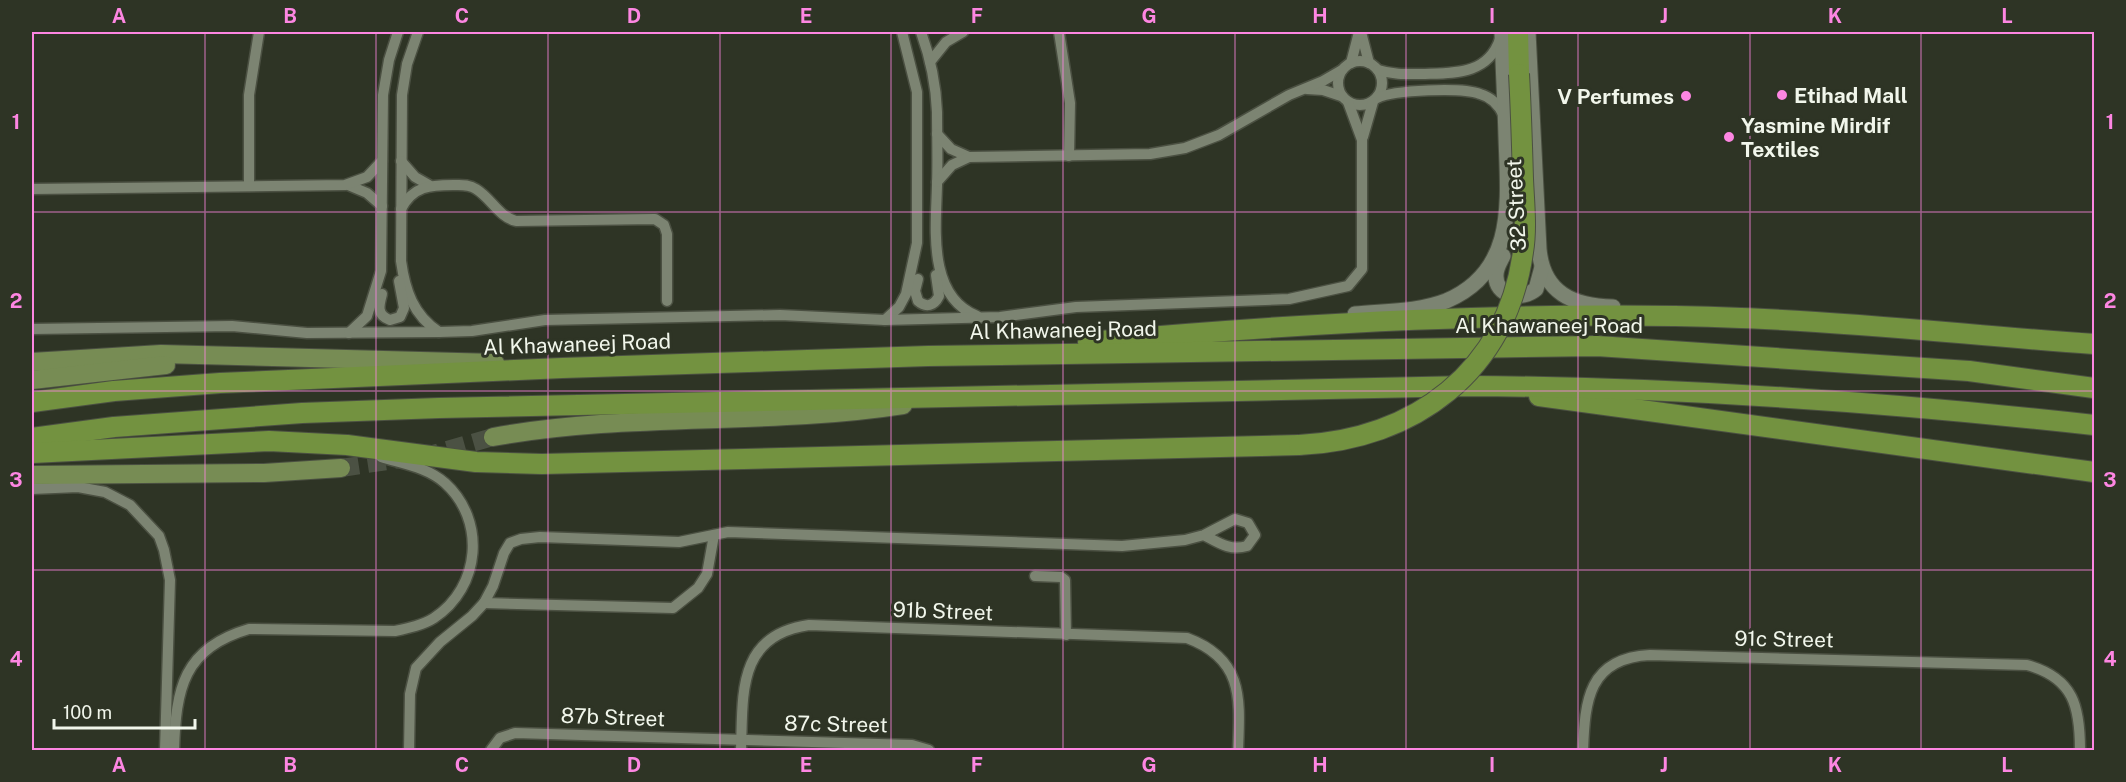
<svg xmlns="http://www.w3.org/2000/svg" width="2126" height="782" viewBox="0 0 2126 782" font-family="'Public Sans',sans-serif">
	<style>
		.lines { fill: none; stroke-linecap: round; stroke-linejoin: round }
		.primary-tunnel { stroke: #4b5143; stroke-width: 18; stroke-dasharray: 18 9; stroke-linecap: butt }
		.street-casing { stroke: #4b5042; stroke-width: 13 }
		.secondary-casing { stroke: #4b5042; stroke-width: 17 }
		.primary-casing { stroke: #4b5042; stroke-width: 20 }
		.highway-casing { stroke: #4b5042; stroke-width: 22 }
		.street { stroke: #7c8472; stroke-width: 10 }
		.secondary { stroke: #7c8472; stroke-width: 15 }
		.primary { stroke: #778c54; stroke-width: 18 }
		.highway { stroke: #739240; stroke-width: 20 }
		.highway-bridge-casing { stroke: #4b5042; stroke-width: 22; stroke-linecap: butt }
		.highway-bridge { stroke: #739240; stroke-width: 20 }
		.grid { fill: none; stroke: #fd86e2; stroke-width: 1.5; stroke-opacity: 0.55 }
		.poi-dot { fill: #fd86e2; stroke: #2e3425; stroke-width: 2 }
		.labels { text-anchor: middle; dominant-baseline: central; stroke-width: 6; stroke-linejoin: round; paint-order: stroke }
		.poi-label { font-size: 21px; font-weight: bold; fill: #f1f6eb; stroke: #2e3425; text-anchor: start }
		.street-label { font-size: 21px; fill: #f1f6eb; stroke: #2e3425 }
		.neatline { fill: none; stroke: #fd86e2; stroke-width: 2 }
		.grid-label { font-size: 20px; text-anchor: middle; font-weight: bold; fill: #fd86e2 }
	</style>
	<rect width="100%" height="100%" fill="#2e3425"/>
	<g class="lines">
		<!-- primary-tunnel -->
		<path class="primary-tunnel" d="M 341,468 L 433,454 L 493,437"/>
		<!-- street casing -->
		<g class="street-casing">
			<g id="street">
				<path d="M 418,32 L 407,64 L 402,95 L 401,261 C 405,290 413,315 439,332"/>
				<path d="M 921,32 C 930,57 936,85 937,112 C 937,136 938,161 937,185 C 936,228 927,296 977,316"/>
				<path d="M 1059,32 L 1070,103 L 1069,156"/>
				<path d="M 1361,32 L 1369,63"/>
				<circle cx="1360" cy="83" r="22"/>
				<path d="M 930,62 L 946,42 L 963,32"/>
				<path d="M 1351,63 L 1359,32"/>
				<path d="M 1378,70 C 1394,75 1409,74 1425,74 C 1456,73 1488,74 1500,39"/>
				<path d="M 1307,89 L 1323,90 L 1341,96"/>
				<path d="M 1377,98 C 1394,90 1462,87 1480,94 C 1491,97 1499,105 1504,116"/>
				<path d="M 937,134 L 951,149 L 969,157"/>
				<path d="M 1363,137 L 1373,102"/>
				<path d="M 401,161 L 415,177 L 429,185"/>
				<path d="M 937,182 L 952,165 L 969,157 L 1150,154 L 1185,148 L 1219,135 L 1289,95 L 1323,81 L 1342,70"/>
				<path d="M 348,185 L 367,193 L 382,206"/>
				<path d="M 249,186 L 249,95 L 259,32"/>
				<path d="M 32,189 L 345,185 L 367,177 L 382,161"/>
				<path d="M 401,209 C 413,186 430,185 453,185 C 461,185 469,184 476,189 C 491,198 499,217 516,221 L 655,219 L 664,225 L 667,234 L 667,301"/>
				<path d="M 918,279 L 915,291 L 918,301 C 926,308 934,306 939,296 L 936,275"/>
				<path d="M 382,294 C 379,305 376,315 390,320 L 400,317 L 404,308 L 399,281"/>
				<path d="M 885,320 L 899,307 L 906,294 L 917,243 L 917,92 L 902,32"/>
				<path d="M 32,329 L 232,326 L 307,333 L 439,332 L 472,331 L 545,320 L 780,315 L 885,320 L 1000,317 L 1076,307 L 1289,299 L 1348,286 L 1362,269 L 1362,140 L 1348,102"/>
				<path d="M 349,333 L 367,316 L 381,271 L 383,95 L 389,60 L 398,32"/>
				<path d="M 32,489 L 78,487 L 105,492 L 130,505 L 159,536 L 164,550 L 170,580 L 165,750"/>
				<path d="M 1035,576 L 1061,577 L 1065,580 L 1066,635"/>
				<path d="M 484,603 L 673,608 L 698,588 L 707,574 L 714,535"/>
				<path d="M 174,750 C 176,689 183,648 249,629 L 395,631 C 409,628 423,625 434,618 C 481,587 486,520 445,483 C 427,467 403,464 381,457"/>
				<path d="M 409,750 L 410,694 L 416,668 L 440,642 L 472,616 L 484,603 L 493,586 L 504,553 L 510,543 L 521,539 L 540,537 L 679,542 L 728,532 L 1122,546 L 1185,540 L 1204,535 L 1235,519 L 1248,523 L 1255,535 L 1247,546 C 1230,551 1219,543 1204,535"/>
				<path d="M 491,750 L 500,738 L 515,733 L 912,745 L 929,750"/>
				<path d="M 741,750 C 743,694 737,635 809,625 L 1187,638 C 1244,659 1240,699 1238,750"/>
				<path d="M 1583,750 C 1585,701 1588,658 1650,655 L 2027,665 C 2074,678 2080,707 2080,750"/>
			</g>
		</g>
		<!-- secondary casing -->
		<g class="secondary-casing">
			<g id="secondary">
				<path d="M 1528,32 L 1539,249 C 1543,293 1573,306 1613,307"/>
				<path d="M 1503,256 C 1500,262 1496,268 1496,275 C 1495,297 1522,301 1536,289 L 1542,267"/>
				<path d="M 1355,314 C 1384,311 1418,312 1446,301 C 1517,271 1508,201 1506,137 C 1505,102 1503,67 1502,32"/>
			</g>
		</g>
		<!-- primary casing -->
		<g class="primary-casing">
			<g id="primary">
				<path d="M 32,362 L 161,354 L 495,363"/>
				<path d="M 32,380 L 166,365"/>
				<path d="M 493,437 C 628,412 768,426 903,405"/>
				<path d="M 32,475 L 264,473 L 341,468"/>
			</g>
		</g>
		<!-- highway casing -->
		<g class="highway-casing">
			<g id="highway">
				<path d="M 1518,32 L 1519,74"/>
				<path d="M 1088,342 C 1305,323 1523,310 1741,318 C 1858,322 1977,336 2094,344"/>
				<path d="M 1539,396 L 2094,472"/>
				<path d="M 32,402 L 114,391 L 220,383 L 562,368 L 928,356 L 1597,346 L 1969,371 L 2094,388"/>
				<path d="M 32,438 L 114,427 L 302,413 L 439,408 L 1468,386 C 1678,387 1886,402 2094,425"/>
				<path d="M 32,453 L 269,441 L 347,445 L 476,462 L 542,464 L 1299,445"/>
			</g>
		</g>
		<!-- street -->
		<use href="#street" class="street"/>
		<!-- secondary -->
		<use href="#secondary" class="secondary"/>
		<!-- primary -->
		<use href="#primary" class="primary"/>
		<!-- highway -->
		<use href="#highway" class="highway"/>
		<!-- highway-bridge casing -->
		<g class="highway-bridge-casing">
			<path id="highway-bridge" d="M 1299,445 C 1414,440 1507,371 1523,252 C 1527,228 1524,203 1523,179 C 1522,144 1521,109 1519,74"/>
		</g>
		<!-- highway-bridge -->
		<use href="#highway-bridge" class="highway-bridge"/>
	</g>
	<!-- grid -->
	<path class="grid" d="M 205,32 L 205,750M 376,32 L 376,750M 548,32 L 548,750M 720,32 L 720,750M 891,32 L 891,750M 1063,32 L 1063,750M 1235,32 L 1235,750M 1406,32 L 1406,750M 1578,32 L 1578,750M 1750,32 L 1750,750M 1921,32 L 1921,750M 32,212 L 2094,212M 32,391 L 2094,391M 32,570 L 2094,570"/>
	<!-- markers -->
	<g class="poi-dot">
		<circle cx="1782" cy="95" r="6"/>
		<circle cx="1686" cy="96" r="6"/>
		<circle cx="1729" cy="137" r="6"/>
	</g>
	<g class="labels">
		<!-- poi labels -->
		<g class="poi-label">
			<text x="1794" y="95">Etihad Mall</text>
			<text x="1674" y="96" text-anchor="end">V Perfumes</text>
			<text x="1741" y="125">Yasmine Mirdif<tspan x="1741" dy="24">Textiles</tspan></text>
		</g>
		<!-- street labels -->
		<g class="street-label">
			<text transform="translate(1516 205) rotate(-93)">32 Street</text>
			<text x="1549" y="325">Al Khawaneej Road</text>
			<text transform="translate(1063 330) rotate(-1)">Al Khawaneej Road</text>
			<text transform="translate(577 344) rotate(-2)">Al Khawaneej Road</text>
			<text transform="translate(943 611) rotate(2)">91b Street</text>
			<text transform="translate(1784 639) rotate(1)">91c Street</text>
			<text transform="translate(613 717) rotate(2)">87b Street</text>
			<text transform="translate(836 724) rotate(1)">87c Street</text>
		</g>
	</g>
	<!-- border -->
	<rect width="2126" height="782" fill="none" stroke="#2e3425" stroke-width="66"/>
	<!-- scale -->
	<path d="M54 719v9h141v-9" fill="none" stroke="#f1f6eb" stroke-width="3"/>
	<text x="63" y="719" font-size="18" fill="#f1f6eb" stroke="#2e3425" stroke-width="4.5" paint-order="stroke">100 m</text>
	<rect x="33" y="33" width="2060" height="716" class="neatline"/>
	<g class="grid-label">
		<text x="119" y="23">A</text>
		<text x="290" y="23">B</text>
		<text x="462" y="23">C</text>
		<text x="634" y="23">D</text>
		<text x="806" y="23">E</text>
		<text x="977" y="23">F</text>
		<text x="1149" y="23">G</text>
		<text x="1320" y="23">H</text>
		<text x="1492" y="23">I</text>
		<text x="1664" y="23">J</text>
		<text x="1835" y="23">K</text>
		<text x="2007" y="23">L</text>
		<text x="16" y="129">1</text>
		<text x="2110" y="129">1</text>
		<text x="16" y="308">2</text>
		<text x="2110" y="308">2</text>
		<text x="16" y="487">3</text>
		<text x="2110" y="487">3</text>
		<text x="16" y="666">4</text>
		<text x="2110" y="666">4</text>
		<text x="119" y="772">A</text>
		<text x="290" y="772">B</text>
		<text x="462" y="772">C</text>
		<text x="634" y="772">D</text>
		<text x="806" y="772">E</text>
		<text x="977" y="772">F</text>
		<text x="1149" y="772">G</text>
		<text x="1320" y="772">H</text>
		<text x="1492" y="772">I</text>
		<text x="1664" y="772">J</text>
		<text x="1835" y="772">K</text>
		<text x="2007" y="772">L</text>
	</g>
</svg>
